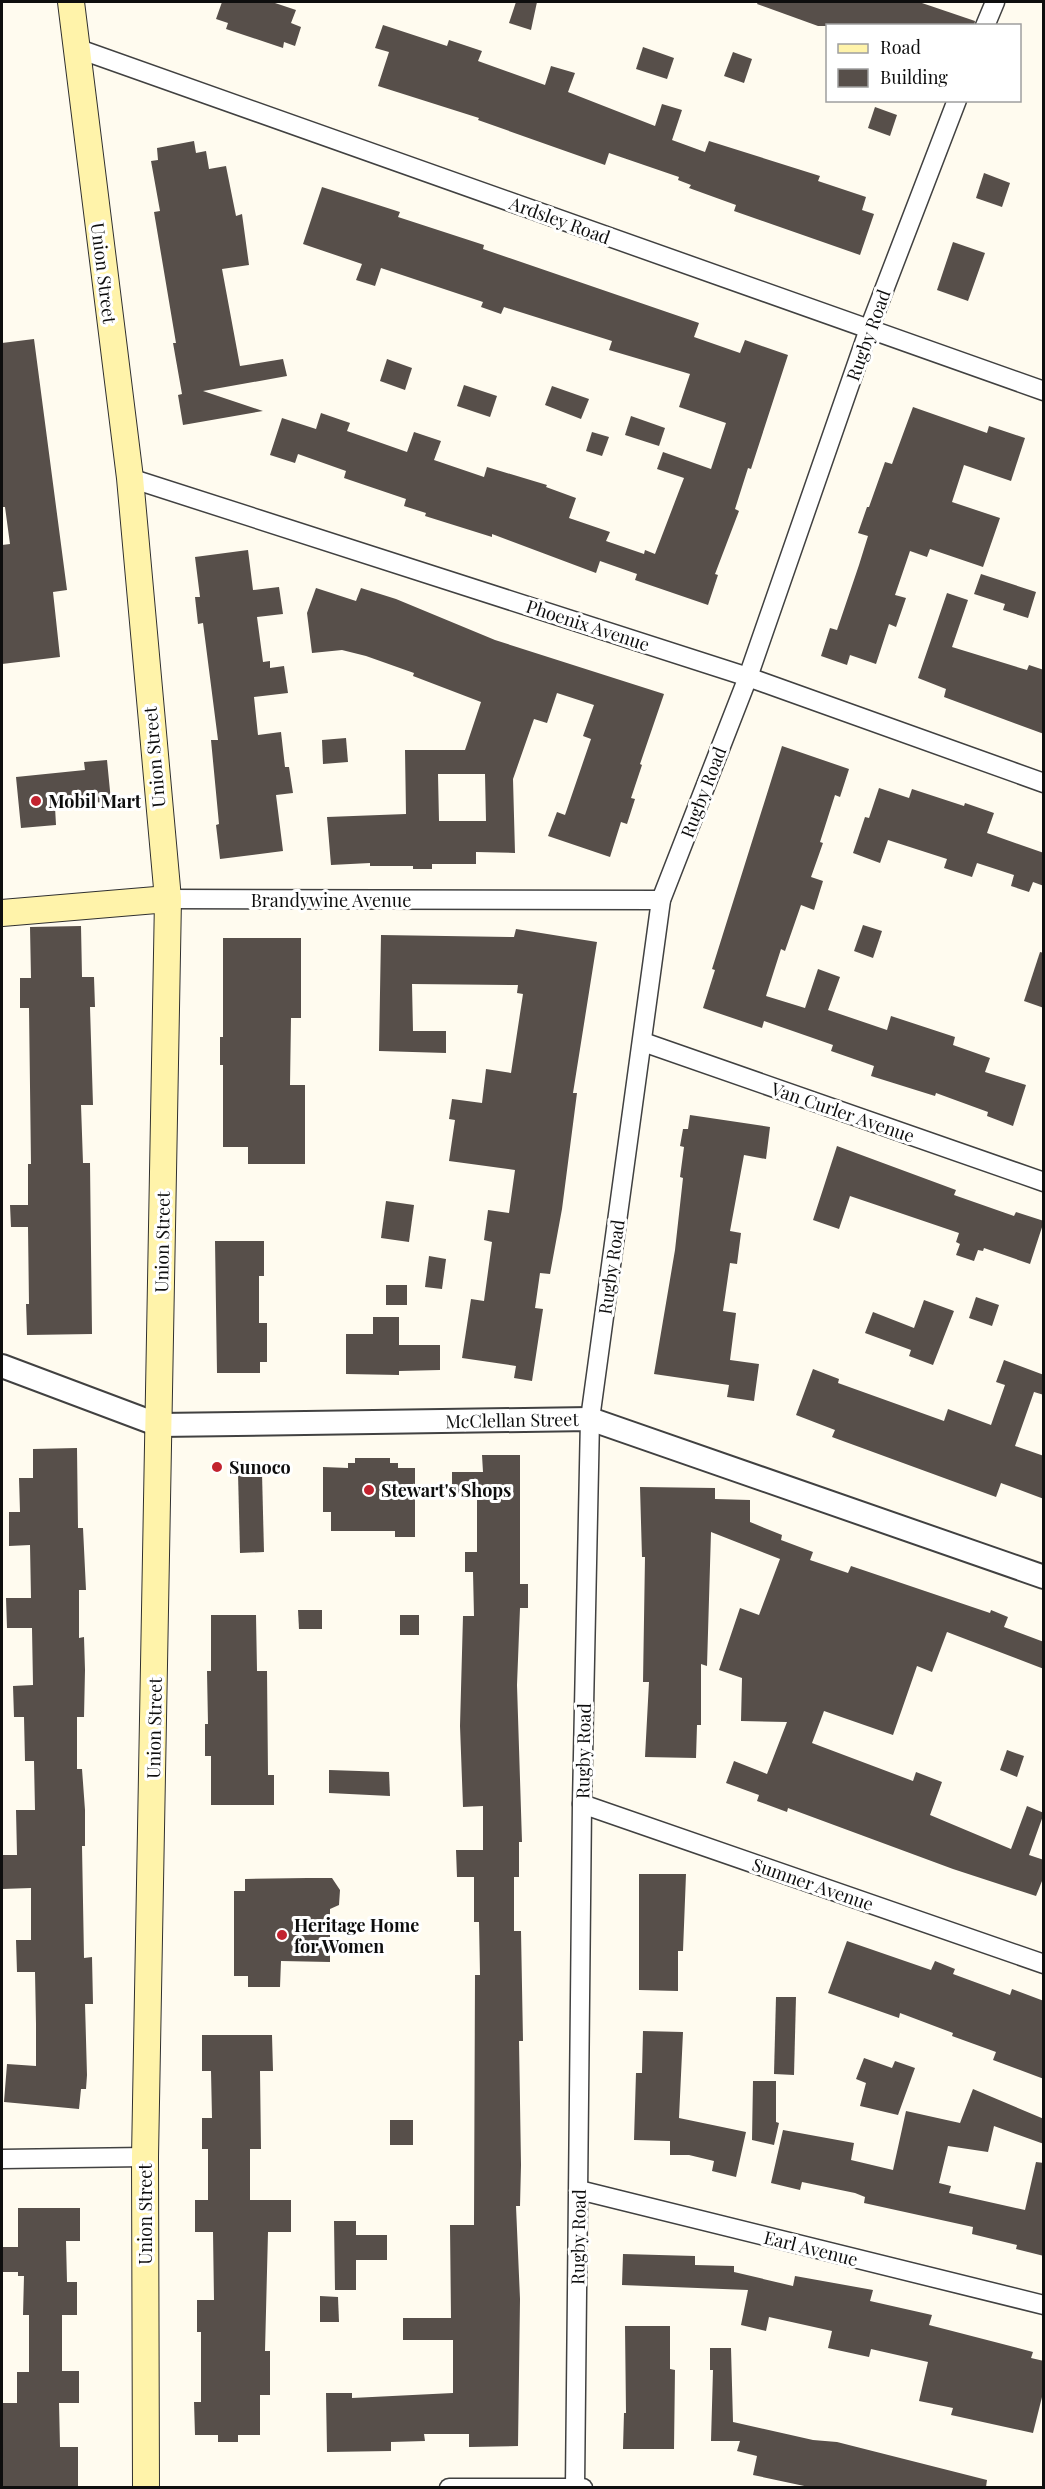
<svg xmlns="http://www.w3.org/2000/svg" width="1045" height="2489" viewBox="0 0 1045 2489" font-family="'Playfair Display',serif">
	<style>
		.building { fill: #574f4a; fill-rule: evenodd }
		.lines { fill: none; stroke-linecap: round; stroke-linejoin: round }
		.minor-casing { stroke: #414141; stroke-width: 21 }
		.tertiary-casing { stroke: #414141; stroke-width: 26 }
		.secondary-casing { stroke: #303030; stroke-width: 28 }
		.minor { stroke: #fff; stroke-width: 18 }
		.tertiary { stroke: #fff; stroke-width: 22 }
		.secondary { stroke: #fff3aa; stroke-width: 26 }
		.poi-dot { fill: #c2232f; stroke: #fff; stroke-width: 2 }
		.labels { text-anchor: middle; dominant-baseline: central; stroke-width: 6; stroke-linejoin: round; paint-order: stroke }
		.street-label { font-size: 18px; fill: #0e0e0e; stroke: #fff }
		.poi-label { font-size: 18px; font-weight: bold; fill: #0e0e0e; stroke: #fff; text-anchor: start }
	</style>
	<rect width="100%" height="100%" fill="#fffbef"/>
	<!-- building -->
	<g class="building">
		<path d="M 222,2 L 272,2 L 296,10 L 291,23 L 301,27 L 295,46 L 284,42 L 283,48 L 226,29 L 228,23 L 216,19 Z"/>
		<path d="M 516,2 L 537,2 L 531,30 L 509,23 Z"/>
		<path d="M 758,2 L 919,2 L 975,21 L 974,26 L 818,26 L 757,4 Z"/>
		<path d="M 383,25 L 447,46 L 449,40 L 482,51 L 478,61 L 545,85 L 551,66 L 575,73 L 568,92 L 655,126 L 662,104 L 682,110 L 672,140 L 705,152 L 709,141 L 820,176 L 818,181 L 866,197 L 862,210 L 874,214 L 860,255 L 734,211 L 736,205 L 689,188 L 691,185 L 678,180 L 679,177 L 609,153 L 605,165 L 478,120 L 479,118 L 378,86 L 389,52 L 375,48 Z"/>
		<path d="M 643,47 L 674,58 L 667,79 L 636,69 Z"/>
		<path d="M 733,52 L 752,59 L 744,83 L 724,76 Z"/>
		<path d="M 875,107 L 897,115 L 890,136 L 868,128 Z"/>
		<path d="M 194,141 L 196,153 L 206,151 L 209,169 L 226,166 L 236,216 L 242,214 L 249,265 L 222,269 L 240,366 L 283,359 L 287,376 L 203,391 L 263,411 L 183,425 L 178,395 L 182,394 L 173,343 L 176,343 L 154,212 L 160,211 L 151,161 L 158,160 L 157,148 Z"/>
		<path d="M 984,173 L 1010,183 L 1002,207 L 976,198 Z"/>
		<path d="M 322,187 L 400,212 L 398,217 L 484,245 L 483,249 L 699,323 L 694,337 L 740,353 L 745,340 L 788,355 L 751,469 L 748,468 L 735,509 L 739,511 L 715,574 L 718,575 L 708,605 L 635,580 L 637,574 L 600,561 L 596,573 L 492,534 L 492,537 L 425,516 L 426,513 L 404,506 L 406,499 L 344,478 L 346,471 L 298,454 L 295,463 L 270,455 L 282,418 L 316,429 L 321,413 L 350,423 L 347,431 L 407,452 L 414,432 L 441,441 L 434,460 L 484,477 L 487,467 L 547,485 L 546,487 L 576,498 L 569,518 L 610,532 L 606,541 L 644,554 L 645,550 L 655,554 L 684,478 L 657,469 L 663,452 L 711,469 L 726,423 L 679,407 L 690,374 L 609,350 L 612,341 L 504,307 L 501,314 L 481,307 L 483,302 L 381,268 L 375,286 L 356,280 L 362,264 L 303,244 Z"/>
		<path d="M 953,242 L 985,253 L 968,301 L 937,290 Z"/>
		<path d="M 34,339 L 67,590 L 53,592 L 60,657 L 2,664 L 2,545 L 10,544 L 5,507 L 2,507 L 2,343 Z"/>
		<path d="M 387,359 L 412,368 L 405,390 L 380,381 Z"/>
		<path d="M 464,385 L 497,396 L 490,417 L 457,406 Z"/>
		<path d="M 552,386 L 589,399 L 581,419 L 545,405 Z"/>
		<path d="M 913,407 L 987,433 L 989,426 L 1025,438 L 1011,481 L 964,465 L 952,502 L 1000,518 L 983,567 L 930,549 L 927,557 L 910,551 L 895,595 L 906,598 L 896,627 L 889,624 L 876,664 L 850,655 L 847,665 L 821,656 L 830,628 L 837,630 L 859,565 L 868,536 L 858,533 L 867,507 L 869,507 L 885,462 L 892,464 Z"/>
		<path d="M 631,416 L 665,428 L 659,446 L 625,435 Z"/>
		<path d="M 592,432 L 609,437 L 602,456 L 586,451 Z"/>
		<path d="M 248,550 L 253,590 L 279,587 L 283,614 L 257,617 L 263,662 L 270,661 L 270,668 L 284,666 L 288,693 L 254,697 L 258,735 L 281,732 L 285,767 L 289,767 L 293,793 L 276,795 L 283,851 L 220,859 L 216,825 L 219,824 L 211,740 L 218,740 L 203,623 L 198,624 L 195,597 L 200,597 L 195,557 Z"/>
		<path d="M 981,574 L 1036,592 L 1028,618 L 1003,610 L 1005,604 L 974,594 Z"/>
		<path d="M 316,588 L 356,601 L 361,588 L 396,599 L 495,640 L 664,694 L 640,764 L 642,765 L 631,798 L 635,799 L 627,824 L 621,822 L 610,857 L 548,836 L 557,812 L 565,815 L 591,739 L 583,736 L 594,705 L 557,693 L 547,723 L 534,719 L 513,779 L 515,853 L 476,852 L 476,864 L 432,864 L 432,869 L 413,869 L 413,866 L 370,866 L 370,863 L 331,865 L 327,817 L 406,814 L 405,750 L 465,750 L 481,702 L 413,676 L 414,673 L 366,656 L 342,650 L 312,653 L 307,613 ZM 438,774 L 485,774 L 486,821 L 439,821 Z"/>
		<path d="M 947,593 L 968,600 L 952,647 L 1027,670 L 1029,665 L 1044,670 L 1044,734 L 944,697 L 946,689 L 918,678 Z"/>
		<path d="M 346,738 L 348,762 L 323,764 L 322,740 Z"/>
		<path d="M 782,746 L 849,769 L 840,797 L 835,795 L 820,842 L 823,843 L 811,877 L 823,881 L 814,910 L 801,905 L 785,951 L 781,949 L 766,996 L 805,1008 L 818,969 L 840,977 L 828,1010 L 887,1030 L 891,1016 L 955,1037 L 953,1045 L 990,1058 L 985,1072 L 1026,1085 L 1013,1126 L 987,1116 L 988,1112 L 936,1093 L 935,1096 L 871,1076 L 874,1066 L 831,1051 L 833,1045 L 764,1021 L 762,1028 L 703,1008 L 715,970 L 712,969 Z"/>
		<path d="M 107,760 L 111,801 L 55,807 L 56,825 L 21,828 L 16,777 L 85,770 L 84,762 Z"/>
		<path d="M 879,788 L 909,798 L 912,789 L 964,806 L 965,803 L 994,813 L 987,833 L 1044,853 L 1044,886 L 1033,882 L 1029,892 L 1011,886 L 1014,875 L 977,863 L 972,877 L 944,868 L 947,859 L 888,840 L 880,863 L 853,853 L 865,817 L 869,818 Z"/>
		<path d="M 863,925 L 882,931 L 873,958 L 854,951 Z"/>
		<path d="M 81,926 L 82,977 L 94,977 L 95,1007 L 90,1007 L 93,1105 L 81,1105 L 83,1163 L 90,1163 L 92,1334 L 27,1335 L 26,1304 L 29,1304 L 28,1227 L 11,1227 L 10,1205 L 28,1205 L 28,1164 L 31,1164 L 29,1008 L 20,1008 L 20,978 L 31,978 L 30,927 Z"/>
		<path d="M 516,929 L 597,942 L 573,1093 L 577,1093 L 562,1209 L 550,1274 L 540,1273 L 535,1308 L 543,1309 L 532,1381 L 514,1378 L 516,1366 L 462,1358 L 471,1299 L 484,1301 L 492,1242 L 484,1240 L 488,1210 L 509,1213 L 515,1170 L 449,1161 L 455,1120 L 449,1119 L 452,1099 L 482,1103 L 486,1069 L 511,1073 L 523,994 L 517,993 L 518,985 L 412,984 L 413,1031 L 446,1031 L 446,1053 L 379,1051 L 381,935 L 514,937 Z"/>
		<path d="M 223,938 L 301,938 L 301,1018 L 291,1018 L 290,1085 L 305,1085 L 305,1164 L 248,1164 L 248,1147 L 223,1147 L 223,1065 L 220,1065 L 220,1037 L 223,1037 Z"/>
		<path d="M 1040,952 L 1044,953 L 1044,1008 L 1024,1001 Z"/>
		<path d="M 690,1115 L 770,1127 L 766,1159 L 744,1155 L 730,1231 L 741,1233 L 737,1264 L 730,1263 L 723,1311 L 736,1313 L 730,1360 L 759,1364 L 754,1401 L 727,1397 L 729,1385 L 654,1374 L 675,1250 L 683,1178 L 680,1177 L 684,1147 L 680,1146 L 683,1129 L 688,1129 Z"/>
		<path d="M 837,1146 L 956,1190 L 954,1195 L 1014,1216 L 1016,1212 L 1044,1221 L 1030,1264 L 984,1248 L 983,1251 L 978,1250 L 974,1261 L 956,1255 L 960,1244 L 956,1242 L 959,1233 L 850,1196 L 839,1229 L 813,1220 Z"/>
		<path d="M 386,1201 L 414,1205 L 409,1242 L 381,1238 Z"/>
		<path d="M 215,1241 L 264,1241 L 264,1276 L 259,1276 L 259,1323 L 267,1323 L 267,1362 L 260,1362 L 260,1373 L 217,1373 Z"/>
		<path d="M 429,1256 L 446,1259 L 442,1289 L 425,1287 Z"/>
		<rect x="386" y="1285" width="21" height="20"/>
		<path d="M 976,1297 L 999,1305 L 992,1326 L 969,1318 Z"/>
		<path d="M 924,1300 L 954,1311 L 933,1365 L 909,1356 L 911,1350 L 865,1333 L 873,1312 L 914,1328 Z"/>
		<path d="M 373,1317 L 399,1317 L 399,1345 L 440,1345 L 440,1370 L 399,1371 L 399,1375 L 346,1374 L 346,1334 L 373,1334 Z"/>
		<path d="M 1004,1360 L 1044,1375 L 1044,1395 L 1034,1392 L 1015,1446 L 1044,1456 L 1044,1499 L 1001,1483 L 996,1497 L 832,1437 L 835,1430 L 796,1415 L 813,1369 L 839,1379 L 838,1383 L 944,1421 L 948,1409 L 991,1425 L 1005,1385 L 996,1382 Z"/>
		<path d="M 77,1448 L 78,1528 L 83,1528 L 86,1590 L 79,1590 L 79,1638 L 84,1637 L 85,1670 L 84,1717 L 77,1717 L 77,1769 L 82,1769 L 85,1810 L 85,1846 L 82,1846 L 84,1958 L 92,1957 L 93,2004 L 85,2004 L 87,2075 L 86,2089 L 81,2089 L 79,2109 L 4,2102 L 7,2064 L 36,2066 L 36,2024 L 35,1972 L 17,1972 L 16,1940 L 31,1940 L 31,1888 L 2,1889 L 2,1855 L 17,1855 L 16,1810 L 35,1810 L 34,1761 L 25,1761 L 24,1717 L 14,1717 L 13,1686 L 33,1685 L 32,1628 L 7,1628 L 6,1598 L 31,1598 L 30,1545 L 9,1546 L 9,1512 L 20,1512 L 19,1478 L 33,1478 L 33,1449 Z"/>
		<path d="M 482,1455 L 520,1455 L 520,1584 L 528,1584 L 528,1608 L 520,1608 L 517,1685 L 522,1842 L 519,1842 L 519,1877 L 514,1877 L 514,1931 L 521,1931 L 523,2041 L 519,2041 L 521,2165 L 520,2206 L 516,2206 L 520,2299 L 518,2446 L 469,2447 L 469,2434 L 424,2434 L 425,2441 L 391,2442 L 391,2451 L 327,2452 L 326,2393 L 352,2393 L 352,2398 L 453,2393 L 453,2340 L 403,2340 L 403,2318 L 451,2318 L 450,2225 L 474,2225 L 475,1975 L 480,1975 L 479,1922 L 474,1922 L 474,1877 L 457,1877 L 456,1850 L 483,1850 L 483,1806 L 463,1807 L 460,1726 L 463,1616 L 474,1616 L 473,1572 L 465,1572 L 465,1552 L 477,1552 L 477,1494 L 452,1494 L 452,1472 L 483,1472 Z"/>
		<path d="M 355,1458 L 390,1458 L 390,1463 L 398,1463 L 398,1468 L 415,1468 L 415,1537 L 395,1537 L 395,1531 L 331,1531 L 331,1512 L 323,1512 L 323,1467 L 348,1468 L 348,1463 L 355,1463 Z"/>
		<path d="M 238,1473 L 262,1473 L 264,1552 L 240,1553 Z"/>
		<path d="M 640,1487 L 715,1488 L 715,1499 L 750,1500 L 750,1522 L 782,1535 L 781,1540 L 813,1552 L 810,1560 L 848,1573 L 851,1566 L 990,1613 L 991,1610 L 1008,1617 L 1004,1627 L 1044,1642 L 1044,1669 L 947,1632 L 932,1672 L 917,1666 L 893,1735 L 824,1711 L 812,1743 L 913,1781 L 916,1772 L 942,1782 L 930,1815 L 1011,1849 L 1027,1806 L 1044,1813 L 1029,1855 L 1044,1860 L 1044,1876 L 1036,1896 L 953,1869 L 788,1808 L 787,1812 L 757,1801 L 759,1795 L 726,1783 L 734,1761 L 767,1774 L 787,1722 L 741,1721 L 742,1678 L 719,1670 L 740,1608 L 759,1615 L 780,1559 L 711,1532 L 707,1666 L 701,1664 L 701,1725 L 697,1725 L 696,1758 L 645,1757 L 649,1682 L 643,1682 L 645,1557 L 642,1557 Z"/>
		<path d="M 298,1610 L 322,1610 L 322,1629 L 299,1629 Z"/>
		<path d="M 211,1615 L 256,1615 L 257,1671 L 267,1671 L 268,1775 L 274,1775 L 274,1805 L 211,1805 L 211,1756 L 205,1756 L 205,1724 L 208,1724 L 207,1671 L 211,1671 Z"/>
		<rect x="400" y="1615" width="19" height="20"/>
		<path d="M 1007,1750 L 1024,1756 L 1017,1777 L 1000,1770 Z"/>
		<path d="M 329,1770 L 389,1772 L 390,1796 L 329,1793 Z"/>
		<path d="M 639,1874 L 686,1874 L 683,1951 L 678,1951 L 678,1991 L 639,1990 Z"/>
		<path d="M 308,1878 L 332,1878 L 340,1890 L 339,1905 L 330,1909 L 330,1962 L 281,1961 L 280,1987 L 248,1987 L 248,1976 L 234,1976 L 234,1891 L 245,1891 L 245,1879 Z"/>
		<path d="M 847,1941 L 931,1970 L 935,1961 L 955,1969 L 953,1974 L 1010,1995 L 1012,1989 L 1044,2001 L 1044,2079 L 993,2060 L 996,2052 L 952,2036 L 953,2033 L 900,2013 L 899,2018 L 828,1993 Z"/>
		<path d="M 776,1997 L 796,1997 L 794,2075 L 774,2074 Z"/>
		<path d="M 643,2031 L 683,2032 L 679,2118 L 746,2132 L 736,2177 L 712,2171 L 714,2161 L 689,2155 L 670,2155 L 670,2141 L 634,2140 L 636,2073 L 642,2073 Z"/>
		<path d="M 202,2035 L 272,2035 L 273,2071 L 260,2071 L 261,2149 L 250,2149 L 250,2200 L 291,2200 L 291,2232 L 268,2232 L 265,2351 L 270,2351 L 270,2395 L 260,2395 L 260,2435 L 238,2435 L 238,2442 L 218,2442 L 218,2435 L 195,2435 L 194,2402 L 201,2402 L 201,2332 L 197,2332 L 197,2300 L 214,2300 L 213,2232 L 195,2232 L 195,2200 L 208,2200 L 208,2149 L 202,2149 L 202,2118 L 212,2118 L 211,2071 L 202,2071 Z"/>
		<path d="M 864,2058 L 892,2068 L 895,2061 L 915,2068 L 898,2115 L 860,2106 L 866,2083 L 856,2079 Z"/>
		<path d="M 753,2081 L 776,2081 L 776,2122 L 779,2123 L 774,2145 L 752,2140 Z"/>
		<path d="M 973,2089 L 1044,2119 L 1044,2144 L 994,2126 L 988,2152 L 948,2146 L 939,2183 L 951,2186 L 949,2193 L 1025,2210 L 1036,2162 L 1044,2163 L 1044,2256 L 1016,2249 L 1017,2245 L 972,2234 L 973,2227 L 864,2203 L 865,2197 L 855,2193 L 802,2182 L 800,2190 L 771,2183 L 783,2130 L 854,2143 L 851,2160 L 893,2170 L 906,2111 L 960,2123 Z"/>
		<rect x="390" y="2120" width="23" height="25"/>
		<path d="M 18,2208 L 80,2208 L 80,2241 L 66,2241 L 67,2282 L 77,2282 L 77,2315 L 62,2315 L 62,2371 L 79,2371 L 79,2403 L 59,2403 L 60,2447 L 78,2447 L 78,2487 L 2,2487 L 2,2403 L 17,2403 L 17,2372 L 29,2372 L 29,2315 L 23,2315 L 24,2276 L 18,2276 L 18,2272 L 2,2272 L 2,2247 L 18,2247 Z"/>
		<path d="M 334,2221 L 356,2221 L 356,2235 L 387,2235 L 387,2260 L 356,2260 L 356,2290 L 335,2290 Z"/>
		<path d="M 623,2254 L 695,2256 L 695,2265 L 734,2266 L 734,2272 L 793,2286 L 795,2276 L 873,2290 L 870,2301 L 932,2315 L 929,2325 L 1033,2352 L 1031,2358 L 1044,2361 L 1044,2389 L 1033,2433 L 951,2415 L 953,2408 L 919,2401 L 928,2362 L 871,2349 L 869,2357 L 828,2348 L 832,2331 L 769,2317 L 766,2331 L 741,2325 L 748,2290 L 622,2285 Z"/>
		<path d="M 320,2296 L 338,2297 L 339,2322 L 320,2322 Z"/>
		<path d="M 625,2326 L 670,2326 L 670,2369 L 675,2370 L 674,2449 L 623,2449 L 624,2413 L 626,2413 Z"/>
		<path d="M 710,2348 L 731,2348 L 733,2422 L 813,2440 L 837,2442 L 987,2480 L 986,2487 L 809,2487 L 753,2475 L 757,2456 L 737,2451 L 740,2441 L 711,2441 L 713,2370 L 710,2370 Z"/>
	</g>
	<g class="lines">
		<!-- minor casing -->
		<g class="minor-casing">
			<g id="minor">
				<path d="M 985,26 L 995,2"/>
				<path d="M 76,48 L 1044,391"/>
				<path d="M 130,478 L 748,677 L 1044,783"/>
				<path d="M 168,899 L 661,900"/>
				<path d="M 643,1042 L 1044,1182"/>
				<path d="M 582,1804 L 1044,1964"/>
				<path d="M 2,2159 L 145,2157"/>
				<path d="M 579,2190 L 1044,2305"/>
				<path d="M 449,2488 L 583,2488"/>
				<path d="M 575,2488 L 582,1804 L 590,1419 L 661,900 L 748,677 L 869,329 L 957,100"/>
			</g>
		</g>
		<!-- tertiary casing -->
		<g class="tertiary-casing">
			<path id="tertiary" d="M 2,1366 L 159,1425 L 590,1419 L 1044,1577"/>
		</g>
		<!-- secondary casing -->
		<g class="secondary-casing">
			<g id="secondary">
				<path d="M 71,2 L 130,478 L 168,899 L 145,2157 L 146,2488"/>
				<path d="M 2,913 L 168,899"/>
			</g>
		</g>
		<!-- minor -->
		<use href="#minor" class="minor"/>
		<!-- tertiary -->
		<use href="#tertiary" class="tertiary"/>
		<!-- secondary -->
		<use href="#secondary" class="secondary"/>
	</g>
	<!-- markers -->
	<g class="poi-dot">
		<circle cx="36" cy="801" r="6"/>
		<circle cx="217" cy="1467" r="6"/>
		<circle cx="369" cy="1490" r="6"/>
		<circle cx="282" cy="1935" r="6"/>
	</g>
	<g class="labels">
		<!-- street labels -->
		<g class="street-label">
			<text transform="translate(560 220) rotate(20)">Ardsley Road</text>
			<text transform="translate(104 273) rotate(83)">Union Street</text>
			<text transform="translate(868 335) rotate(-70)">Rugby Road</text>
			<text transform="translate(588 625) rotate(18)">Phoenix Avenue</text>
			<text transform="translate(154 757) rotate(-95)">Union Street</text>
			<text transform="translate(703 792) rotate(-69)">Rugby Road</text>
			<text x="331" y="900">Brandywine Avenue</text>
			<text transform="translate(843 1112) rotate(19)">Van Curler Avenue</text>
			<text transform="translate(162 1242) rotate(-89)">Union Street</text>
			<text transform="translate(611 1267) rotate(-82)">Rugby Road</text>
			<text transform="translate(512 1420) rotate(-1)">McClellan Street</text>
			<text transform="translate(154 1728) rotate(-89)">Union Street</text>
			<text transform="translate(583 1751) rotate(-89)">Rugby Road</text>
			<text transform="translate(813 1884) rotate(19)">Sumner Avenue</text>
			<text transform="translate(145 2214) rotate(-90)">Union Street</text>
			<text transform="translate(578 2237) rotate(-89)">Rugby Road</text>
			<text transform="translate(811 2248) rotate(14)">Earl Avenue</text>
		</g>
		<!-- poi labels -->
		<g class="poi-label">
			<text x="48" y="801">Mobil Mart</text>
			<text x="229" y="1467">Sunoco</text>
			<text x="381" y="1490">Stewart's Shops</text>
			<text x="294" y="1925">Heritage Home<tspan x="294" dy="21">for Women</tspan></text>
		</g>
	</g>
	<!-- border -->
	<rect width="1045" height="2489" fill="none" stroke="#0e0e0e" stroke-width="6"/>
	<!-- legend -->
	<rect x="826" y="24" width="195" height="78" fill="#ffffff" stroke="#9f9f9f" stroke-width="1.5"/>
	<rect x="838" y="44" width="30" height="9" fill="#fff3aa" stroke="#9f9f9f" stroke-width="1.5"/>
	<text x="880" y="54" font-size="18" fill="#0e0e0e">Road</text>
	<rect x="838" y="69" width="30" height="18" fill="#574f4a" stroke="#9f9f9f" stroke-width="1.5"/>
	<text x="880" y="84" font-size="18" fill="#0e0e0e">Building</text>
</svg>
